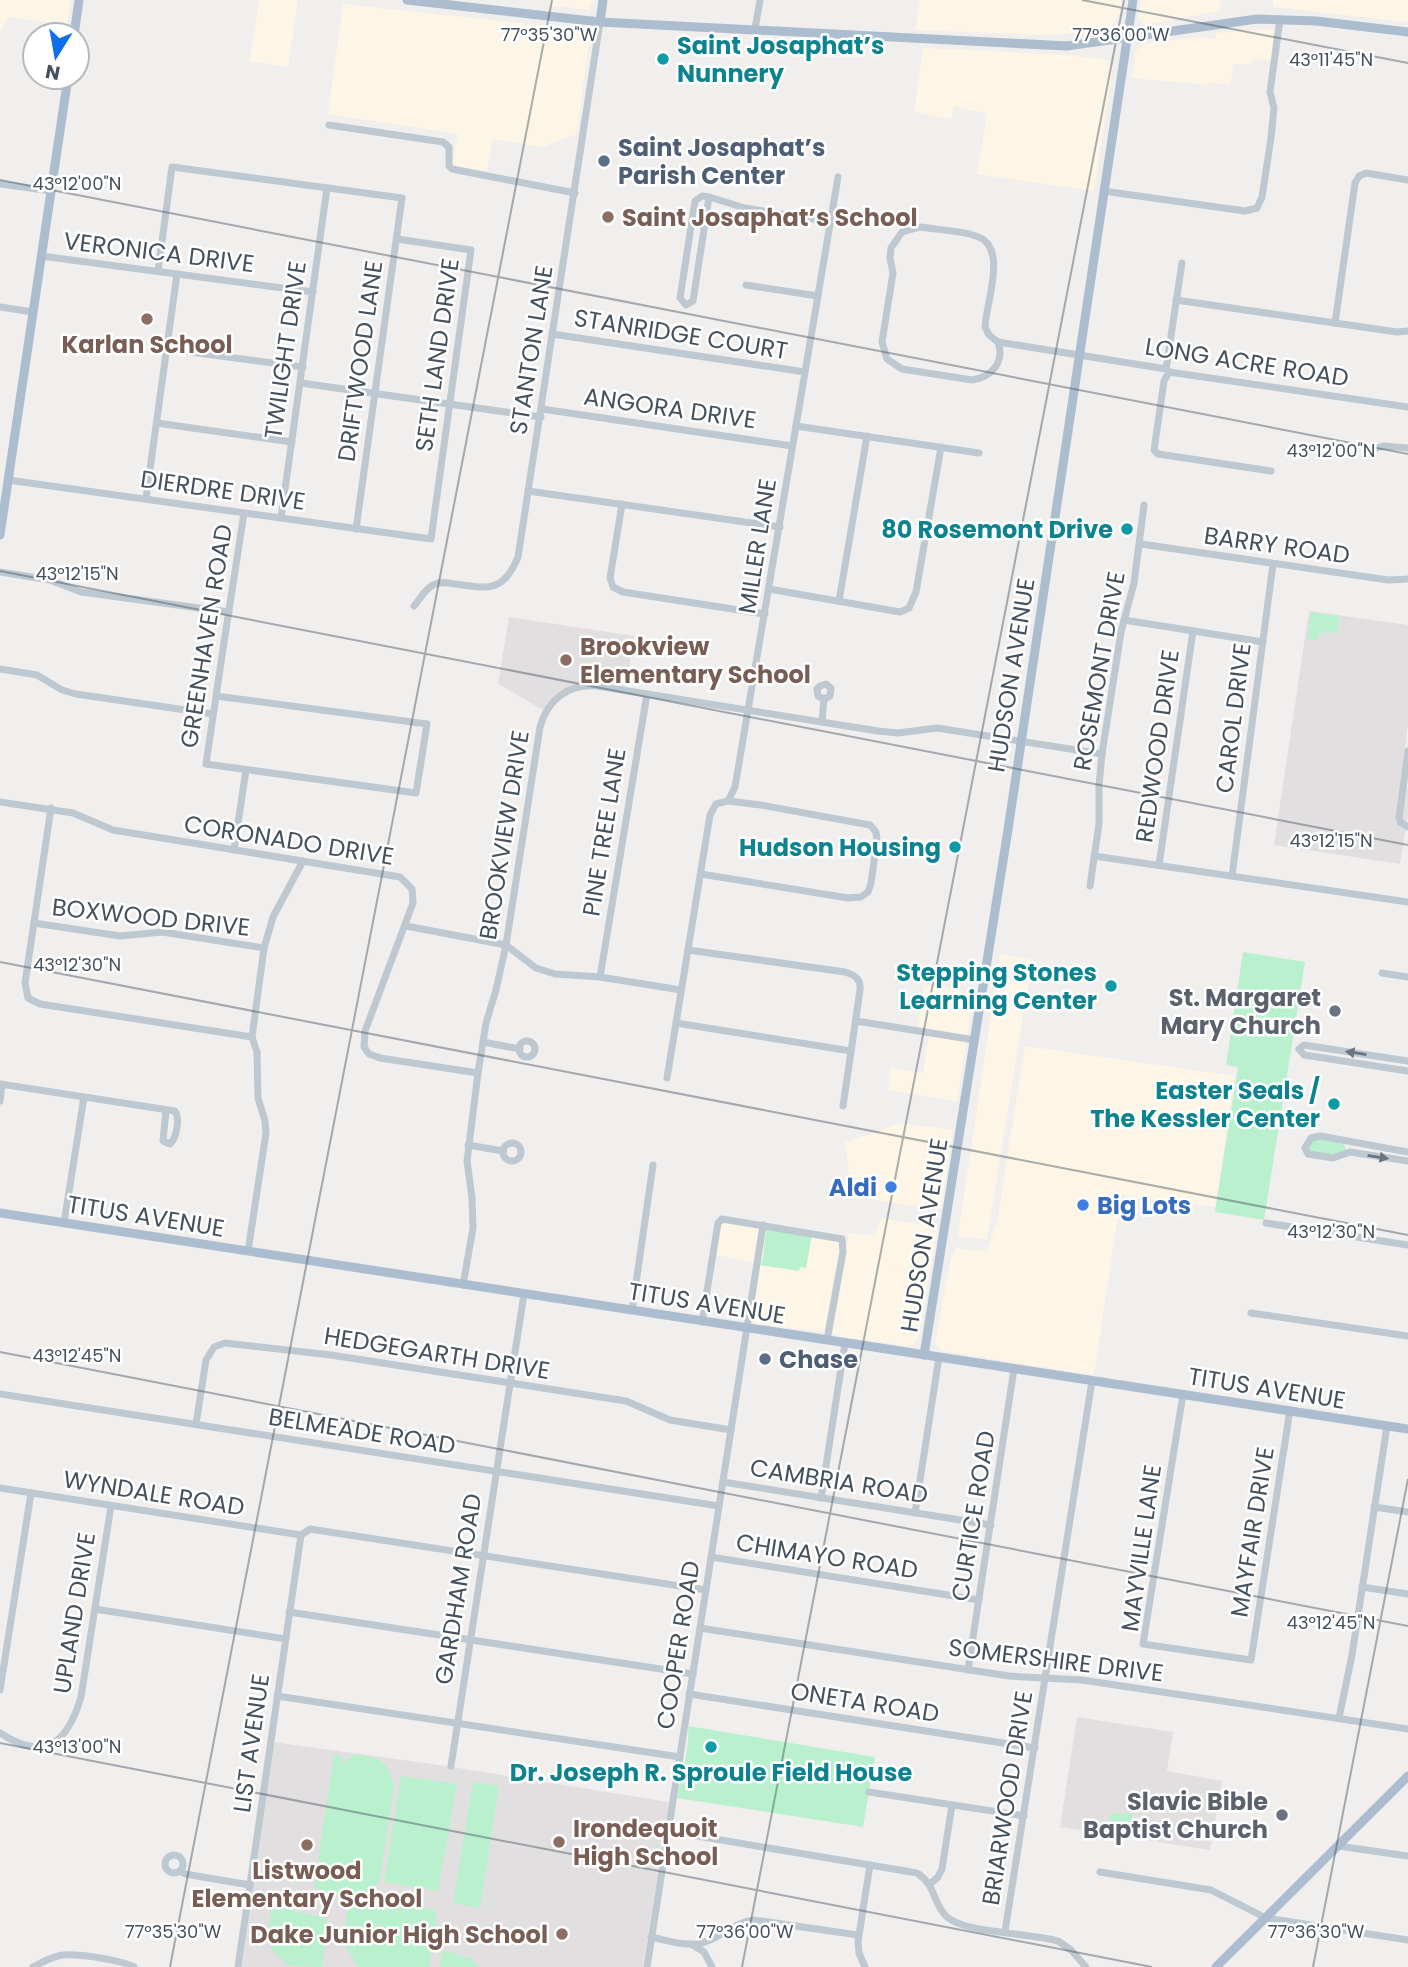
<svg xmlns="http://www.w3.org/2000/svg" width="1408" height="1967" viewBox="0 0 1408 1967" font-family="Poppins,sans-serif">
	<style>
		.commercial { fill: #fdf6e6 }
		.education { fill: #e2dfe0 }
		.green { fill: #b9f1cf }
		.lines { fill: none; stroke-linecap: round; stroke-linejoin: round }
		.minor { stroke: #bdc8d1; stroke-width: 7 }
		.major { stroke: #acbdcf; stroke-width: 9 }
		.oneway { fill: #697580 }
		.ticks { fill: none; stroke: #45515d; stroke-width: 2; stroke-opacity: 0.45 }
		.culture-dot { fill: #0f9aa8; stroke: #fff; stroke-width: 2.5 }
		.service-dot { fill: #5c6f8a; stroke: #fff; stroke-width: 2.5 }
		.education-dot { fill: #8d6e63; stroke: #fff; stroke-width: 2.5 }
		.worship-dot { fill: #6b7280; stroke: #fff; stroke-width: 2.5 }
		.shop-dot { fill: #3f7fe0; stroke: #fff; stroke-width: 2.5 }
		.labels { text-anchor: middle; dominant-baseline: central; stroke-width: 5; stroke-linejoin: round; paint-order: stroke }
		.culture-label { font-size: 24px; font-weight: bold; fill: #0d838f; stroke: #fff; text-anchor: end }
		.service-label { font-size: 24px; font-weight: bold; fill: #4e5e75; stroke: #fff; text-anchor: start }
		.education-label { font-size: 24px; font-weight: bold; fill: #785e54; stroke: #fff; text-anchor: start }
		.street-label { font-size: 24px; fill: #45515d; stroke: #fff }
		.worship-label { font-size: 24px; font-weight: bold; fill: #5b616d; stroke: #fff; text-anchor: end }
		.shop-label { font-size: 24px; font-weight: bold; fill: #366cbe; stroke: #fff; text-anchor: end }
		.ticks-label { font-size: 18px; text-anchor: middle; fill: #45515d; stroke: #fff; stroke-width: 5; stroke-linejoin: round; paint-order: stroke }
	</style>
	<rect width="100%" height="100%" fill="#f1eeee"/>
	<!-- commercial -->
	<g class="commercial">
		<path d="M 0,0 L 71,0 L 67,25 L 10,17 L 0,32 Z"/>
		<path d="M 259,0 L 298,0 L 288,67 L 250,61 Z"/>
		<path d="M 550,0 L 594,0 L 588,10 L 549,5 Z"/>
		<path d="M 920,0 L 1122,0 L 1120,13 L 1108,32 L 1042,35 L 915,30 Z"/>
		<path d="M 1141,0 L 1221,0 L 1219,11 L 1145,25 L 1138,18 Z"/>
		<path d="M 1273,0 L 1408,0 L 1408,22 L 1273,7 Z"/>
		<path d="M 343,4 L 584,30 L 589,41 L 577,134 L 542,147 L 493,139 L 487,171 L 452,165 L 458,134 L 328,114 Z"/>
		<path d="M 1273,29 L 1272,60 L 1253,59 L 1252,64 L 1234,64 L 1230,85 L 1210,82 L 1209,85 L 1132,78 L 1135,53 L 1141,44 L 1199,37 L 1216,39 L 1216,33 Z"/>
		<path d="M 923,48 L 1068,55 L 1109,60 L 1109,65 L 1113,66 L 1094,191 L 977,174 L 987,114 L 954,106 L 951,119 L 914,112 Z"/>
		<path d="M 1000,954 L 1032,960 L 987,1240 L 958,1236 Z"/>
		<path d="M 924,985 L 974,993 L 957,1101 L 888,1090 L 891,1068 L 923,1073 L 930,1030 L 918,1028 Z"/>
		<path d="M 1025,1046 L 1235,1076 L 1215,1207 L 1158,1197 L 1153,1200 L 1121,1195 L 1094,1375 L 942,1351 L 935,1344 L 951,1257 L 957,1248 L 987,1252 L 997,1222 Z"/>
		<path d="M 900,1123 L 953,1130 L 941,1210 L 852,1196 L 845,1143 Z"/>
		<path d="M 881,1218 L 938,1227 L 930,1274 L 886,1267 L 929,1275 L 919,1337 L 915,1343 L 909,1346 L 835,1336 L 832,1331 L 849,1233 L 874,1236 Z"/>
		<path d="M 724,1222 L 757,1227 L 760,1230 L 754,1262 L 715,1255 L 720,1225 Z"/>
		<path d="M 812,1235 L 839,1240 L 840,1245 L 824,1332 L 756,1324 L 753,1319 L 753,1312 L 760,1265 L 798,1271 L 800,1267 L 805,1268 Z"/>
	</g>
	<!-- education -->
	<g class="education">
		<path d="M 1309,611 L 1408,625 L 1408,723 L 1400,786 L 1408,788 L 1408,815 L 1400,864 L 1274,845 Z"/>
		<path d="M 509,617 L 634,636 L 626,687 L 574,685 L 556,695 L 543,710 L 498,684 Z"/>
		<path d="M 1077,1717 L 1173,1732 L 1167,1771 L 1222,1781 L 1210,1850 L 1060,1827 Z"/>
		<path d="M 273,1742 L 446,1766 L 669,1802 L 643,1967 L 242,1967 Z"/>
	</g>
	<!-- green -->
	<g class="green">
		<path d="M 1311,612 L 1339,616 L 1337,633 L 1324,631 L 1324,634 L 1319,633 L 1318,640 L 1307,639 Z"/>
		<path d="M 1243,952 L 1305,962 L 1264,1220 L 1215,1212 L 1238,1067 L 1226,1065 Z"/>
		<path d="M 1320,1139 L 1344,1144 L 1346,1150 L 1335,1155 L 1309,1152 L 1308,1146 L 1312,1141 Z"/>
		<path d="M 766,1230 L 812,1235 L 806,1268 L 800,1267 L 799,1271 L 760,1265 L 763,1260 Z"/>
		<path d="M 688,1726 L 875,1757 L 863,1827 L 677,1798 C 681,1773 690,1751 688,1726 Z"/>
		<path d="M 355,1754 C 379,1757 389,1761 394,1786 L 380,1880 L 376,1886 L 367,1894 L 353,1900 L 314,1888 L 334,1755 L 342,1755 L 341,1764 Z"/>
		<path d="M 401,1776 L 457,1784 L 438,1891 L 384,1882 Z"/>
		<path d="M 473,1782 L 499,1786 L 480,1908 L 453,1903 Z"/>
		<path d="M 1132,1813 L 1135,1834 L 1113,1834 L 1109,1814 Z"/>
		<path d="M 379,1899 L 432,1909 L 437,1913 L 429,1967 L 358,1967 L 343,1943 L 348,1902 L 361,1905 Z"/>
		<path d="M 272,1906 L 324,1918 L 328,1923 L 322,1967 L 290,1966 L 273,1952 L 267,1935 Z"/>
		<path d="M 443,1950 L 472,1959 L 479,1967 L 440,1967 Z"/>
	</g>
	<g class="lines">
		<!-- minor -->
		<g class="minor">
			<path d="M 755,29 L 760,0"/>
			<path d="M 329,125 L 443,142 L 449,147 L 449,166 L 452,169 L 575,193"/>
			<path d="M 0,184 L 51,191"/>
			<path d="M 1103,191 L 1245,211 L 1257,208 L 1262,197 L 1271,138 L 1274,108 L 1270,92 L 1280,19"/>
			<path d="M 709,197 L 702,196 L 695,201 L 680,298 L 686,305 L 693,301 L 709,197 L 745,208 L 831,222"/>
			<path d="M 920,227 C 938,230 959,230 976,236 C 1009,246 986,302 985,327 L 989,335 L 998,342 C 1005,362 992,377 972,380 L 902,369 L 887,359 L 882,342 L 893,273 L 890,258 L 891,248 L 902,232 Z"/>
			<path d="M 41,256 L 313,292"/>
			<path d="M 158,271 L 172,167 L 402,198 L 356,529"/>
			<path d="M 746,285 L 818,296"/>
			<path d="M 1176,300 L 1397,332 L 1408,331"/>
			<path d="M 0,307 L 33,312"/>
			<path d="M 1335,323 L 1355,183 L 1359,176 L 1366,173 L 1408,180"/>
			<path d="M 552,334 L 805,372"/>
			<path d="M 998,342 L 1166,369 L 1169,372 L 1408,407"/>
			<path d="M 167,349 L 303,367"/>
			<path d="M 1166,369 L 1182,263"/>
			<path d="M 1169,372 L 1164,381 L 1154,450 L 1158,454 L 1271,471"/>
			<path d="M 301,383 L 541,417"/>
			<path d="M 542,409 L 792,446"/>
			<path d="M 157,423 L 292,442"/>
			<path d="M 796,426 L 979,453"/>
			<path d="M 1367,451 L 1383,446 L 1408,448"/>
			<path d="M 8,480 L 431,539 L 471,250 L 397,239"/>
			<path d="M 528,491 L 780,527"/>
			<path d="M 146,498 L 177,274"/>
			<path d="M 622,504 L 610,578 L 613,587 L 623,592 L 765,614"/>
			<path d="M 281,518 L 327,188"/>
			<path d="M 1141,544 L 1388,580 L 1408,579"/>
			<path d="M 0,572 L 50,580 L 81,592 L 229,612"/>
			<path d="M 769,589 L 900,612 L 909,608 L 916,592 L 941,447"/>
			<path d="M 839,601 L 867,436"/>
			<path d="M 414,606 C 420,599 425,589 433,585 C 440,581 448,583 455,584 C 489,589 504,592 518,557 L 600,22"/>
			<path d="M 1124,620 L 1263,642"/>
			<path d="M 0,669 L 37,675 L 62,690 L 76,694 L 213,714"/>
			<path d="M 216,696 L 427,724 L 416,793 L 206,764 C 218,680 231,597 244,513"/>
			<path d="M 822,722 L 824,699 L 830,696 L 831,688 L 826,684 L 820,686 L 817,689 L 818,696 L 824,699"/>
			<path d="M 1408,751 L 1399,818 L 1401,823 L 1408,827"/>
			<path d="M 0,802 L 73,813 L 113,830 L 400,877 L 412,889 L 413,903 L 365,1031 L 364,1047 L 369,1054 L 380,1058 L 478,1073"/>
			<path d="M 51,808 L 25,983 L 28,998 L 40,1004 L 252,1037"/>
			<path d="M 234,850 L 246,770"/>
			<path d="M 1094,856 L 1408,902"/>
			<path d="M 1159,865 L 1193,631"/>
			<path d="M 701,874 L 848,898 L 861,897 L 868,892 L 871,883 L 877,841 L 876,832 L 870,825 L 761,805 L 728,801"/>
			<path d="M 1232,876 L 1273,564"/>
			<path d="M 1090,886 L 1099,824 L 1099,785 L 1102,754 L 1121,632 L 1134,583 L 1144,505"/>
			<path d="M 34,923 L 120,936 L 162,932 L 264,948"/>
			<path d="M 406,926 L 506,945 L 536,968 L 555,974 L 600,977 L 681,990"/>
			<path d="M 688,950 L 845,972 C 855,975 861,979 860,990 L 843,1106"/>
			<path d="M 1382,973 L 1408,977"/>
			<path d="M 600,977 L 647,694"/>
			<path d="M 856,1021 L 975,1040"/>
			<path d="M 676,1023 L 851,1051"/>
			<circle cx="527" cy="1049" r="8"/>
			<path d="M 483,1042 L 520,1049"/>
			<path d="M 1408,1061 L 1304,1045 L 1299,1049 L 1304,1055 L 1408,1071"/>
			<path d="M 667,1078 L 710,815 L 716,804 L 728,801 L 735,787 L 838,177"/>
			<path d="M 0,1084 L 175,1111 C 180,1119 177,1137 170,1144 L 163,1141 L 166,1110"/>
			<path d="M 0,1101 L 2,1084"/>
			<circle cx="512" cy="1152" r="9"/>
			<path d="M 468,1145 L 503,1151"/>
			<path d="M 1408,1152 L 1320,1136 L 1311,1138 L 1305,1148 L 1308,1154 L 1333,1158 L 1350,1152 L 1408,1161"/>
			<path d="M 64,1223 L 84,1097"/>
			<path d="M 1266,1223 L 1408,1245"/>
			<path d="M 248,1251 L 266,1133 L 265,1121 L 258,1098 L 257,1052 L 252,1037 L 264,948 L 273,917 L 303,861"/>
			<path d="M 463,1285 L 473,1228 L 472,1198 L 467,1161 L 478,1073 L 486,1023 L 496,990 L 506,945 L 540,727 C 548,699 568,684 597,686 L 878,731 L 898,733 L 937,728 L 1102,754"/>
			<path d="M 632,1311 L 653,1165"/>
			<path d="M 1251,1313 L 1408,1336"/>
			<path d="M 702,1322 L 718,1223 L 722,1219 L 842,1239 L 843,1252 L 827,1340"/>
			<path d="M 0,1394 L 719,1506"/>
			<path d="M 1183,1394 L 1143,1644 L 1251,1660 L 1290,1410"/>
			<path d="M 196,1424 L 206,1360 L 214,1347 L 225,1343 L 331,1355 L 626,1401 L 670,1420 L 731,1430"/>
			<path d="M 723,1482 L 991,1525"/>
			<path d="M 0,1488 L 301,1535"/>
			<path d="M 821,1498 L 845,1343"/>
			<path d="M 1374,1507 L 1408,1512"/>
			<path d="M 915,1513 L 939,1357"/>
			<path d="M 711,1557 L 979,1600"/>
			<path d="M 1362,1587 L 1408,1594"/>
			<path d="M 95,1609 L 286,1639"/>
			<path d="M 289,1612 L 693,1674"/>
			<path d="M 700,1628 L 1009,1676 L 1082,1680 L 1408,1729"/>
			<path d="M 968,1670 L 1014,1369"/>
			<path d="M 0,1690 L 31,1493"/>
			<path d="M 689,1694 L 1035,1748"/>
			<path d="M 277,1696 L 680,1757"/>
			<path d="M 1339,1718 L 1352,1655 L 1387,1426"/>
			<path d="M 0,1733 C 45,1762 67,1744 81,1697 L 111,1506"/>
			<path d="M 451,1766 L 524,1294"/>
			<path d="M 869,1792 L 1024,1816"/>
			<path d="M 668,1831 L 917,1873 C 937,1886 932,1903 947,1917 C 964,1933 1031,1933 1058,1941 L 1071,1950 L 1086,1967"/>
			<path d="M 1338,1846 L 1408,1856"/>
			<circle cx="174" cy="1864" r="9"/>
			<path d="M 180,1871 L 185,1874 L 250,1885"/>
			<path d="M 1100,1872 L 1211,1890 L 1266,1918 L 1408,1940"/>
			<path d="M 930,1884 L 938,1877 L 942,1869 L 952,1805"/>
			<path d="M 1005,1931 L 1092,1381"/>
			<path d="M 651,1937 C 665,1940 683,1946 697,1944 C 718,1941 733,1922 754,1920 L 858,1935"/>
			<path d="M 691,1944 L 704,1952 L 712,1967"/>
			<path d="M 33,1967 C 41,1963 49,1958 58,1956 C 74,1952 120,1960 134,1967"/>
			<path d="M 238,1967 L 301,1535 L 310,1529 L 706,1590"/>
			<path d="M 647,1967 L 763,1225"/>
			<path d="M 865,1967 L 859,1953 L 858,1941 L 870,1865"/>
		</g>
		<!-- major -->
		<g class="major">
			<path d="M 407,0 L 600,22 L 1067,46 L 1257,19 L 1316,21 L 1408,32"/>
			<path d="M 600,22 L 603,0"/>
			<path d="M 74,35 L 79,0"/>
			<path d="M 0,535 L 68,77"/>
			<path d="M 0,1213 L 1408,1429"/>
			<path d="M 924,1355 L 1007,836 L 1133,0"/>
			<path d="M 1216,1967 L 1408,1776"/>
		</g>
	</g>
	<!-- one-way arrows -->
	<defs><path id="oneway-solid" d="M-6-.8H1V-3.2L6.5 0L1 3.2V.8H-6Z" transform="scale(1.75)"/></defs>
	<g class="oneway">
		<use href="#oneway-solid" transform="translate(1356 1053) rotate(-171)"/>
		<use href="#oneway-solid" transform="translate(1378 1157) rotate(9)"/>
	</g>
	<!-- ticks -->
	<path class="ticks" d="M 1082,0 L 1408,63M 0,180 L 1408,454M 0,571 L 1408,845M 0,962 L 1408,1235M 0,1352 L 1408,1626M 0,1743 L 1152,1967M 170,1967 L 552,0M 742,1967 L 1124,0M 1313,1967 L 1408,1479"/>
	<!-- markers -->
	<g class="culture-dot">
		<circle cx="663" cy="59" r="7"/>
		<circle cx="1127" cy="529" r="7"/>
		<circle cx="955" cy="847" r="7"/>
		<circle cx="1111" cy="986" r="7"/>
		<circle cx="1334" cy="1104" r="7"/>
		<circle cx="711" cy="1747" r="7"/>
	</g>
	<g class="service-dot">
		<circle cx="604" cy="161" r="7"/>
		<circle cx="765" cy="1359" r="7"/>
	</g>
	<g class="education-dot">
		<circle cx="608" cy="217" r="7"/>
		<circle cx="147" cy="319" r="7"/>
		<circle cx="566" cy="660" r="7"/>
		<circle cx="559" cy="1842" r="7"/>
		<circle cx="307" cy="1845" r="7"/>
		<circle cx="562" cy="1934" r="7"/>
	</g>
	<g class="worship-dot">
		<circle cx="1335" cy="1011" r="7"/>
		<circle cx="1282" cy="1815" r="7"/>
	</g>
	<g class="shop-dot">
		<circle cx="891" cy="1187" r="7"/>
		<circle cx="1083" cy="1205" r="7"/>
	</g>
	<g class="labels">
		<!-- culture labels -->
		<g class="culture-label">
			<text x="677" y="45" text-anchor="start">Saint Josaphat’s<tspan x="677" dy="28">Nunnery</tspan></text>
			<text x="1113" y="529">80 Rosemont Drive</text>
			<text x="941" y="847">Hudson Housing</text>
			<text x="1097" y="972">Stepping Stones<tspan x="1097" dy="28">Learning Center</tspan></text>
			<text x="1320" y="1090">Easter Seals /<tspan x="1320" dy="28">The Kessler Center</tspan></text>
			<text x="711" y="1772" text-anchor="middle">Dr. Joseph R. Sproule Field House</text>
		</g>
		<!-- service labels -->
		<g class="service-label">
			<text x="618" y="147">Saint Josaphat’s<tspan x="618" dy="28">Parish Center</tspan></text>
			<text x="779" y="1359">Chase</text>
		</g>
		<!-- education labels -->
		<g class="education-label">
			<text x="622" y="217">Saint Josaphat’s School</text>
			<text x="147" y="344" text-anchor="middle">Karlan School</text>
			<text x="580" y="646">Brookview<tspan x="580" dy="28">Elementary School</tspan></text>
			<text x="573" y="1828">Irondequoit<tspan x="573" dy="28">High School</tspan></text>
			<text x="307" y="1870" text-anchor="middle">Listwood<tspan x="307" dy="28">Elementary School</tspan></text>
			<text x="548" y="1934" text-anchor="end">Dake Junior High School</text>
		</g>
		<!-- street labels -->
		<g class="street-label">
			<text transform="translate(159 252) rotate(7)">VERONICA DRIVE</text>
			<text transform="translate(681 334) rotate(9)">STANRIDGE COURT</text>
			<text transform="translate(285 350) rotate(-82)">TWILIGHT DRIVE</text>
			<text transform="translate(531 350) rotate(-81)">STANTON LANE</text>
			<text transform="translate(437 355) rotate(-82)">SETH LAND DRIVE</text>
			<text transform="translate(360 361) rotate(-82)">DRIFTWOOD LANE</text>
			<text transform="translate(1247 362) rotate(9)">LONG ACRE ROAD</text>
			<text transform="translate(670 408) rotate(8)">ANGORA DRIVE</text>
			<text transform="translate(223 490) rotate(8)">DIERDRE DRIVE</text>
			<text transform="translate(1277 545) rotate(8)">BARRY ROAD</text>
			<text transform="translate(757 546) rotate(-81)">MILLER LANE</text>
			<text transform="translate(206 636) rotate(-81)">GREENHAVEN ROAD</text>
			<text transform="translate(1099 671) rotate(-80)">ROSEMONT DRIVE</text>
			<text transform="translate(1011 675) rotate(-81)">HUDSON AVENUE</text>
			<text transform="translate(1233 718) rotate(-83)">CAROL DRIVE</text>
			<text transform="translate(1157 746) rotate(-82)">REDWOOD DRIVE</text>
			<text transform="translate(604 832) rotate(-81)">PINE TREE LANE</text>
			<text transform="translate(504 835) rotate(-81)">BROOKVIEW DRIVE</text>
			<text transform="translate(289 840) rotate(9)">CORONADO DRIVE</text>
			<text transform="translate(151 917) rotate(6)">BOXWOOD DRIVE</text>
			<text transform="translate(146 1216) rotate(9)">TITUS AVENUE</text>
			<text transform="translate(924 1235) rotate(-81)">HUDSON AVENUE</text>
			<text transform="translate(707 1303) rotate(9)">TITUS AVENUE</text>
			<text transform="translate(437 1353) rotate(9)">HEDGEGARTH DRIVE</text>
			<text transform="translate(1267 1388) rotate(9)">TITUS AVENUE</text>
			<text transform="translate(362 1431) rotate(9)">BELMEADE ROAD</text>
			<text transform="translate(839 1481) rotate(9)">CAMBRIA ROAD</text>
			<text transform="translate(154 1493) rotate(9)">WYNDALE ROAD</text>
			<text transform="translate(973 1516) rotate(-81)">CURTICE ROAD</text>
			<text transform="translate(1252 1532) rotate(-81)">MAYFAIR DRIVE</text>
			<text transform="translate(1141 1548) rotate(-82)">MAYVILLE LANE</text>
			<text transform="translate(827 1556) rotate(9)">CHIMAYO ROAD</text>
			<text transform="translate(458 1589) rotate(-81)">GARDHAM ROAD</text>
			<text transform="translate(74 1613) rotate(-81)">UPLAND DRIVE</text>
			<text transform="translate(678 1645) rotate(-81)">COOPER ROAD</text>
			<text transform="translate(1056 1660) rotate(7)">SOMERSHIRE DRIVE</text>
			<text transform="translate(865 1702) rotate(9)">ONETA ROAD</text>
			<text transform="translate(251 1743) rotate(-82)">LIST AVENUE</text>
			<text transform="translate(1007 1798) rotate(-81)">BRIARWOOD DRIVE</text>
		</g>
		<!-- worship labels -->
		<g class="worship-label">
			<text x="1321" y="997">St. Margaret<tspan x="1321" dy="28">Mary Church</tspan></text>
			<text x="1268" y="1801">Slavic Bible<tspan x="1268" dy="28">Baptist Church</tspan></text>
		</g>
		<!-- shop labels -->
		<g class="shop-label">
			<text x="877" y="1187">Aldi</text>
			<text x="1097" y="1205" text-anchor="start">Big Lots</text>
		</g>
	</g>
	<g class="ticks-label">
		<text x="549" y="41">77°35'30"W</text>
		<text x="1121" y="41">77°36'00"W</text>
		<text x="1331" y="66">43°11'45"N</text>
		<text x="77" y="190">43°12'00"N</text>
		<text x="1331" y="457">43°12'00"N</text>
		<text x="77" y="580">43°12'15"N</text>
		<text x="1331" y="847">43°12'15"N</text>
		<text x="77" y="971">43°12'30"N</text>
		<text x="1331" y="1238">43°12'30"N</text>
		<text x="77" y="1362">43°12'45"N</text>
		<text x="1331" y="1629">43°12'45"N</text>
		<text x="77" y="1753">43°13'00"N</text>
		<text x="173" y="1938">77°35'30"W</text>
		<text x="745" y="1938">77°36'00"W</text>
		<text x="1316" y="1938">77°36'30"W</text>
	</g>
	<!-- north arrow -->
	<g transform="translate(56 56) rotate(191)"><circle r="33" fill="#ffffff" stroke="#b5b9be" stroke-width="2"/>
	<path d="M0-5L12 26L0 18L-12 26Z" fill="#0f6eea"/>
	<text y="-10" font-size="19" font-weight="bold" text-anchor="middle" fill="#45515d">N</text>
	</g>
</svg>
